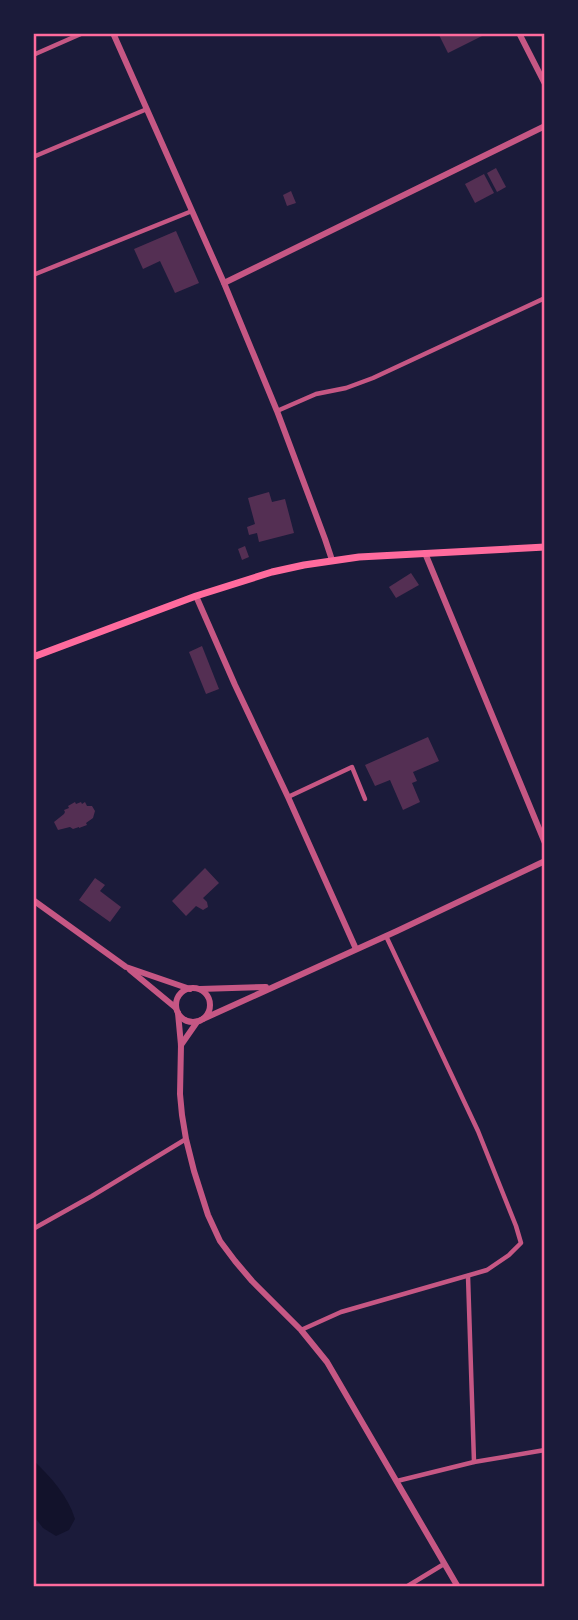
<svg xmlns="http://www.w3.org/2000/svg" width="578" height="1620" viewBox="0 0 578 1620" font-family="'IBM Plex Sans',sans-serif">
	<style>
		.water { fill: #12122b }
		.building { fill: #542f53 }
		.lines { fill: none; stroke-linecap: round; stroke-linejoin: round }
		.minor { stroke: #c65784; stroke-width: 4.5 }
		.tertiary { stroke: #c65784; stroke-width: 6 }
		.secondary { stroke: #ff6b9d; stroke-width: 7 }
		.neatline { fill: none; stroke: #ff6b9d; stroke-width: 2.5 }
	</style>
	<rect width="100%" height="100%" fill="#1b1b3a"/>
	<!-- water -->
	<path class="water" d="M 33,1460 C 51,1477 68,1496 75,1519 L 69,1530 L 56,1536 L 43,1528 L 33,1515 Z"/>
	<!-- building -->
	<g class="building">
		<path d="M 438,33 L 488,33 L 448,53 Z"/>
		<path d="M 496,168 L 506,187 L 497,192 L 487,173 Z"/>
		<path d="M 484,174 L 494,193 L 475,203 L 465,184 Z"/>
		<path d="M 291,191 L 296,203 L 287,206 L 283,195 Z"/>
		<path d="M 176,231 L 199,283 L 175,293 L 160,261 L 143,269 L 134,249 Z"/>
		<path d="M 269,492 L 272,502 L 285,499 L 294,533 L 259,542 L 257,533 L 249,535 L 247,527 L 255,524 L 248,498 Z"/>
		<path d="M 245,546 L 249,557 L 242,560 L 238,549 Z"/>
		<path d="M 411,573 L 419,585 L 396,598 L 389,587 Z"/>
		<path d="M 202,646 L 219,689 L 206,694 L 189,652 Z"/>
		<path d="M 428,737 L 439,761 L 413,772 L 417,781 L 412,783 L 420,802 L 403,810 L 390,780 L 375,786 L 365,765 Z"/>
		<path d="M 75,802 L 76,804 L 81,802 L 82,804 L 85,802 L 87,806 L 92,806 L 95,811 L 93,818 L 86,823 L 87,825 L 79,828 L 79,827 L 73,829 L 70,827 L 58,830 L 54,822 L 64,814 L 65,812 L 64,810 L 69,808 L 68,806 Z"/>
		<path d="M 205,868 L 219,883 L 203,898 L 207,902 L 208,907 L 203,910 L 196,906 L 186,916 L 172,901 Z"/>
		<path d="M 95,878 L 105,885 L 100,891 L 121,907 L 110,922 L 79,900 Z"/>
	</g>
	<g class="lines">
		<!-- minor -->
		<g class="minor">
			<path d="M 33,55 L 83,33"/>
			<path d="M 33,157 L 147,109"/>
			<path d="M 33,275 L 192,211"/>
			<path d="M 277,411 L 316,394 L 346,388 L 373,378 L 545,298"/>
			<path d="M 288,797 L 352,767 L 365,799"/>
			<path d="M 33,1229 L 92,1196 L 186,1139"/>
			<path d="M 468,1276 L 474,1462"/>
			<path d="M 301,1330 L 341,1312 L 487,1270 L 509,1255 L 521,1243 L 516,1226 L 478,1131 L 386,936"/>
			<path d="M 397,1481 L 474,1462 L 545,1450"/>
			<path d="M 406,1587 L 444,1564"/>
		</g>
		<!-- tertiary -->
		<g class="tertiary">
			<path d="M 113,33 L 224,283 L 277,411 L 325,539 L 332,560"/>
			<path d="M 519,33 L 545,84"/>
			<path d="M 224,283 L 545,126"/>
			<path d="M 425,553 L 545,843"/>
			<path d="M 196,596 L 235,685 L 288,797 L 356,949"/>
			<path d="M 33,900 L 126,967 L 190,989"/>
			<path d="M 130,970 L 176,1008"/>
			<circle cx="193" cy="1005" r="17"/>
			<path d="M 200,989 L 266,987"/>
			<path d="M 178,1013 L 181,1045 L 180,1094 L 182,1115 L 186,1139 L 194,1171 L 208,1215 L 220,1241 L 235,1261 L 252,1281 L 301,1330 L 327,1362 L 458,1587"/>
			<path d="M 203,1019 L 397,931 L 545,861"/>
			<path d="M 181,1045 L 197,1022"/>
		</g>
		<!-- secondary -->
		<path class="secondary" d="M 33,657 L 196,596 L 272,572 L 304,565 L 359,557 L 545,547"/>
	</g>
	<!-- border -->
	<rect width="578" height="1620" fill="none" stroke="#1b1b3a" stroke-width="70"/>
	<rect x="35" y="35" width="508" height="1550" class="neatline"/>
</svg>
